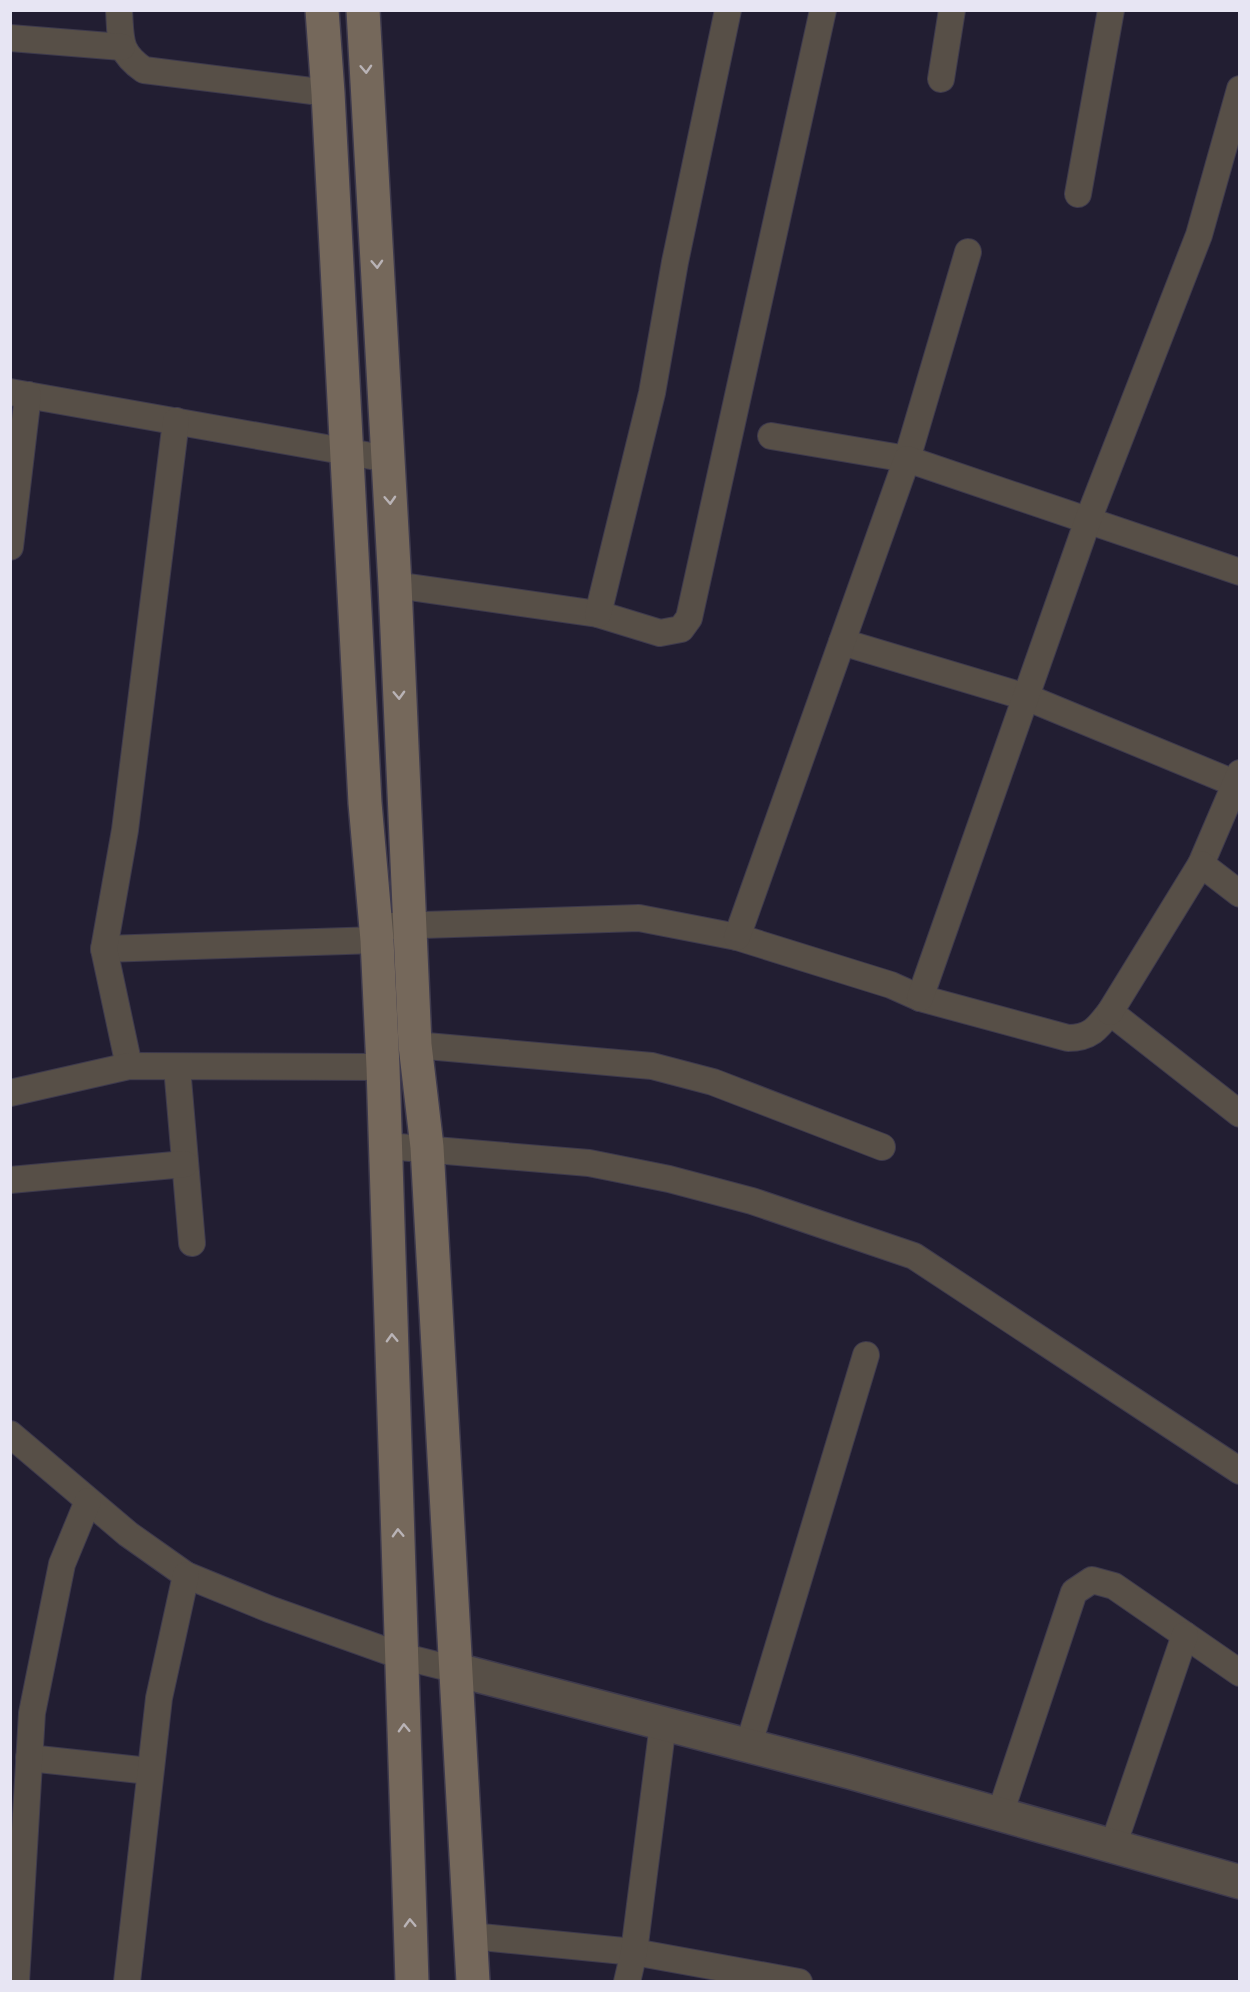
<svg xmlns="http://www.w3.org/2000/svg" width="1250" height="1992" viewBox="0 0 1250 1992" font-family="'IBM Plex Sans',sans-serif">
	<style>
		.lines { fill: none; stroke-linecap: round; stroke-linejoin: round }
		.minor-casing { stroke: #3e3a4d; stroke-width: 28 }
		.tertiary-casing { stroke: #3e3a4d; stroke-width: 36 }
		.secondary-casing { stroke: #3e3a4d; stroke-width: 36 }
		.minor { stroke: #574f47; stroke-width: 26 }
		.tertiary { stroke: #574f47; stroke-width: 33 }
		.secondary { stroke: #75685b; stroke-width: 33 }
		.oneway { stroke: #b9b3b6 }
	</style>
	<rect width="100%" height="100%" fill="#221e32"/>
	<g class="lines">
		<!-- minor casing -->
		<g class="minor-casing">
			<g id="minor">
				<path d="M 119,10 C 121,40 118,52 144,70 L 328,93"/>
				<path d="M 10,38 L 122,47"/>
				<path d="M 941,79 L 952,10"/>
				<path d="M 1078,194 L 1111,10"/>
				<path d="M 10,392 L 388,459"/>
				<path d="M 771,436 L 907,459 L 968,252"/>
				<path d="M 10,547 L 28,395"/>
				<path d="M 395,585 L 598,614 L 660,633 L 681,629 L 689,618 L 823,10"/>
				<path d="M 598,614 L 652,393 L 675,262 L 728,10"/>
				<path d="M 842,642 L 1026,697 L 1234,783"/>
				<path d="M 1201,864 L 1240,773"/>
				<path d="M 391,926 L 639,918 L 737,937 L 891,985 L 920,998 L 1068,1038 C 1090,1038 1097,1029 1110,1012 L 1240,1114"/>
				<path d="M 737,937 L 907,459 L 1240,572"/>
				<path d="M 104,949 L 377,940"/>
				<path d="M 920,998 L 1088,520 L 1199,235 L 1240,89"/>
				<path d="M 1110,1012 L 1201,864 L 1240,894"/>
				<path d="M 415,1045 L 652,1066 L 713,1082 L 882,1147"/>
				<path d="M 129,1066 L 104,949 L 125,830 L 176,421"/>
				<path d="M 177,1067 L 192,1243"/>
				<path d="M 10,1093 L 129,1066 L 383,1067"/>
				<path d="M 387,1146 L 589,1163 L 669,1179 L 752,1201 L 914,1256 L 1240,1471"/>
				<path d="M 10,1180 L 185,1164"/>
				<path d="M 10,1434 L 128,1534 L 186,1575 L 269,1609 L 401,1656 L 457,1670"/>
				<path d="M 748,1747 L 866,1355"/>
				<path d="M 29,1758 L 149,1771"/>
				<path d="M 1000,1814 L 1074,1592 L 1092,1580 L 1114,1586 L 1240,1673"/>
				<path d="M 1113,1846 L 1185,1635"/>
				<path d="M 471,1936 L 634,1952 L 799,1982"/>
				<path d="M 16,1982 L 32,1713 L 62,1564 L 88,1501"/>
				<path d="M 127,1982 L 159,1698 L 186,1575"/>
				<path d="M 627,1982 L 634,1952 L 663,1724"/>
			</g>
		</g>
		<!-- tertiary casing -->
		<g class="tertiary-casing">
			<path id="tertiary" d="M 457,1670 L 850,1772 L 1240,1882"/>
		</g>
		<!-- secondary casing -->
		<g class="secondary-casing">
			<g id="secondary">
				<path d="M 322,10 L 328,93 L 365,803 L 377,940 L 383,1067 L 412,1982"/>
				<path d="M 363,10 L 395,585 L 415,1045 L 427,1147 L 473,1982"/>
			</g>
		</g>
		<!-- minor -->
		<use href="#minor" class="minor"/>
		<!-- tertiary -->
		<use href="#tertiary" class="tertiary"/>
		<!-- secondary -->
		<use href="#secondary" class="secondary"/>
	</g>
	<!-- one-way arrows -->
	<defs><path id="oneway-chevron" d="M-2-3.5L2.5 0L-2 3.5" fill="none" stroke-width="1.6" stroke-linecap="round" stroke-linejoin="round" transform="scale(1.5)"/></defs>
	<g class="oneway">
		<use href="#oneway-chevron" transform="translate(366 69) rotate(87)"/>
		<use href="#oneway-chevron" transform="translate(377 264) rotate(87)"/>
		<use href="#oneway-chevron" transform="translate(390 500) rotate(87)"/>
		<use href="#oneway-chevron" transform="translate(399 695) rotate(88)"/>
		<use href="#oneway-chevron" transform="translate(392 1338) rotate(-92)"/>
		<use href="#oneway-chevron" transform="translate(398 1533) rotate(-92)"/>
		<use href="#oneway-chevron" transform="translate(404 1728) rotate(-92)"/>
		<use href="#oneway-chevron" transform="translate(410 1923) rotate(-92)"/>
	</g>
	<!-- border -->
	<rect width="1250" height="1992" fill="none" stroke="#e7e5f3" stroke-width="24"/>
</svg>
